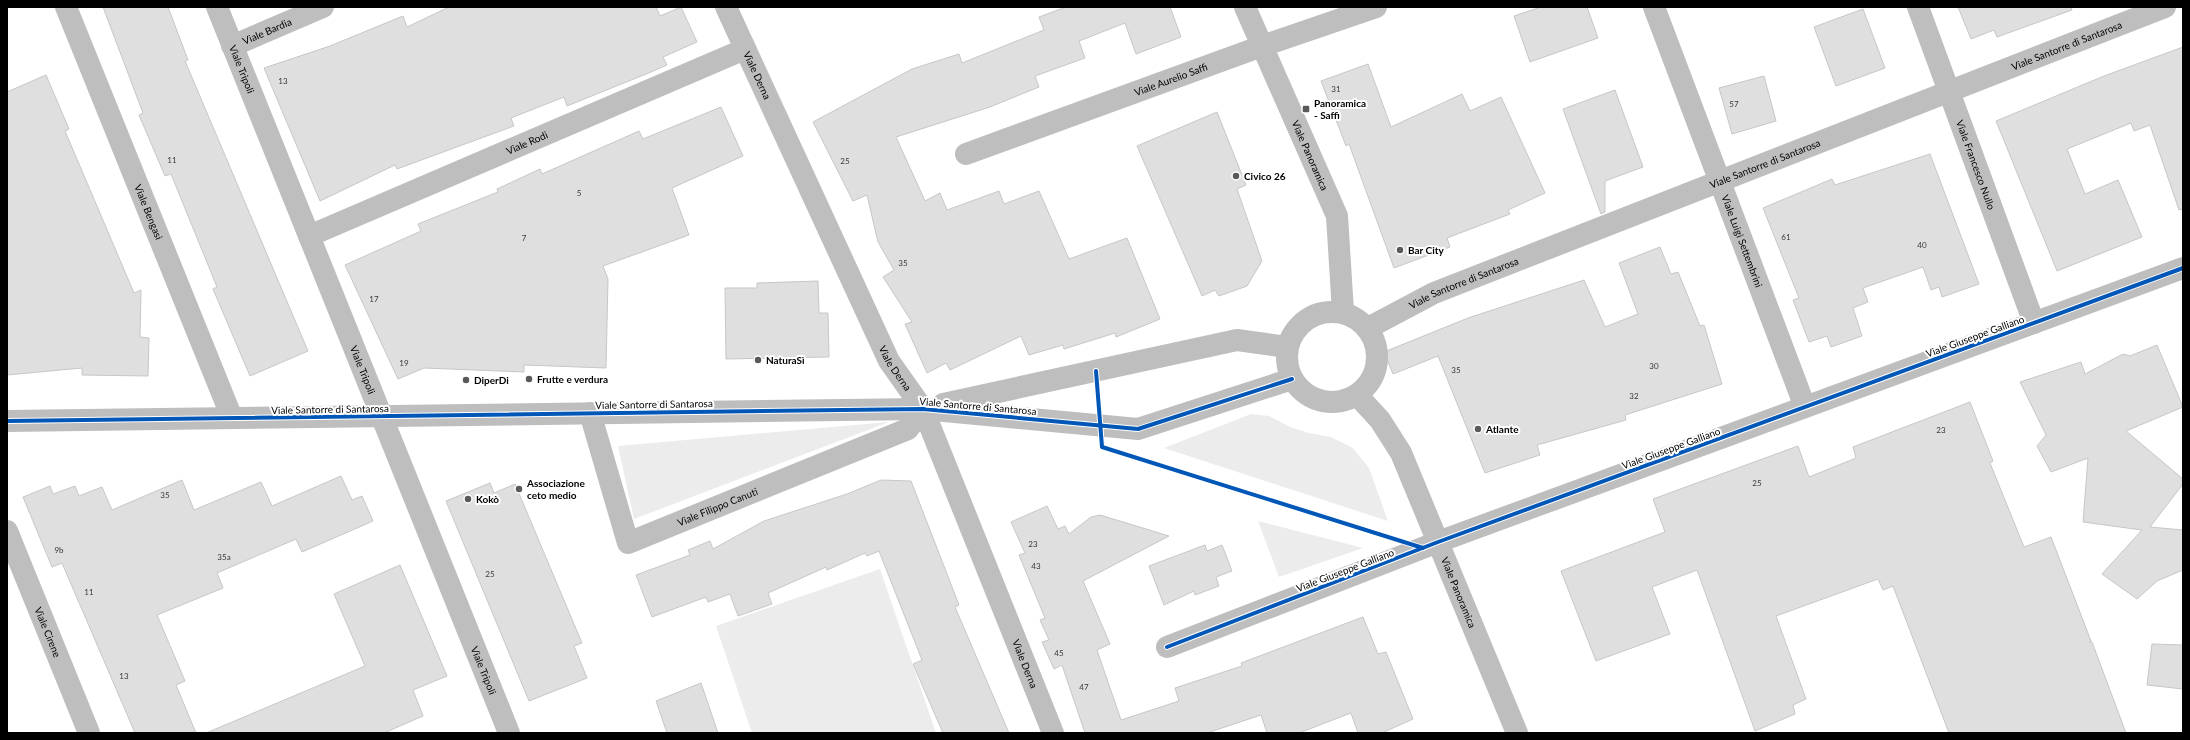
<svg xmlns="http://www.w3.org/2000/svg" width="2190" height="740" viewBox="0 0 2190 740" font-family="Lato,sans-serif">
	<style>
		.green { fill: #ececec }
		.building { fill: #dfdfdf; stroke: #c7c7c7 }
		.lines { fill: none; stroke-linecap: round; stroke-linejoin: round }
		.minor { stroke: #bebebe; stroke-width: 22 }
		.cycleway-casing { stroke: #fff; stroke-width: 6 }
		.cycleway { stroke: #0057b8; stroke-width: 4 }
		.poi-dot { fill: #595959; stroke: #fff; stroke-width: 1.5 }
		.labels { text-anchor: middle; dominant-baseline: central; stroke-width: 4; stroke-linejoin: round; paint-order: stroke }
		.number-label { font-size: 8px; fill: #383838 }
		.street-label { font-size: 10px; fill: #000; stroke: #fff }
		.poi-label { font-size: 10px; font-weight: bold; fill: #000; stroke: #fff; text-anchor: start }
	</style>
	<rect width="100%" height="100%" fill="#fff"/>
	<!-- green -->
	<g class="green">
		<path d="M 1251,414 L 1269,416 L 1290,427 L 1309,433 L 1331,437 L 1353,448 L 1369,468 L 1388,521 L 1164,448 Z"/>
		<path d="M 889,422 L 634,519 L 618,446 Z"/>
		<path d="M 1258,521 L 1363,548 L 1279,577 Z"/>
		<path d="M 880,569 L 936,733 L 752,733 L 716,626 Z"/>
	</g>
	<!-- building -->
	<g class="building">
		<path d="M 103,7 L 168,7 L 188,60 L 185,61 L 308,351 L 250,376 L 213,289 L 217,287 L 171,174 L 165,176 L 139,115 L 143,113 Z"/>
		<path d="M 449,7 L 656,7 L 660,16 L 681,7 L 697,42 L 663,57 L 667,65 L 651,72 L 567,106 L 564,97 L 511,118 L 514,126 L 397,169 L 395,165 L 320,201 L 264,68 L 330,46 L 403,16 L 407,27 Z"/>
		<path d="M 1066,7 L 1170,7 L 1181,37 L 1136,54 L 1125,23 L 1079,41 L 1085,58 L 1035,76 L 1039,87 L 990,107 L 896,137 L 925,201 L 940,193 L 947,210 L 999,191 L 1004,204 L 1039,191 L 1069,259 L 1127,238 L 1160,319 L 1116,337 L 1115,333 L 1064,349 L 1063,345 L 1029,355 L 1021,336 L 950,370 L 946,363 L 927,373 L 905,324 L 912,322 L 883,277 L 894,270 L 878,242 L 867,195 L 853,201 L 813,122 L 912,69 L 959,54 L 962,63 L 1044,30 L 1039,17 Z"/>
		<path d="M 1541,7 L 1587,7 L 1598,38 L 1530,62 L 1514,16 Z"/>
		<path d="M 1958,7 L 2071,7 L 2072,10 L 1997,37 L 1994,30 L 1971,39 Z"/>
		<path d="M 1863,9 L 1885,68 L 1836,86 L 1814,27 Z"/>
		<path d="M 2183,47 L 2183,209 L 2179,210 L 2150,125 L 2134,131 L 2131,123 L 2067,149 L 2085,194 L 2118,180 L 2142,237 L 2057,271 L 1996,121 L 2104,76 Z"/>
		<path d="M 1368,64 L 1391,127 L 1462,94 L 1470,111 L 1501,97 L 1545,193 L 1508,210 L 1510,214 L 1447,238 L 1450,247 L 1394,268 L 1349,144 L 1346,146 L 1321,81 Z"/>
		<path d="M 46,75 L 69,129 L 65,131 L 134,293 L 141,290 L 140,337 L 149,338 L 148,376 L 82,375 L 82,368 L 7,375 L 7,92 Z"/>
		<path d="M 1764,76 L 1776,121 L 1732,134 L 1719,88 Z"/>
		<path d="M 1615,90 L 1643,167 L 1605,181 L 1605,212 L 1601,214 L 1563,109 Z"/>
		<path d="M 721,107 L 743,156 L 672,188 L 689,235 L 603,266 L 608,279 L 606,368 L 524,365 L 524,372 L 424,368 L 398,379 L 345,265 L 421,231 L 418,224 L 498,192 L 497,189 L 540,169 L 542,174 L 639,131 L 643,139 Z"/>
		<path d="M 1217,112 L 1246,185 L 1237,189 L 1262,261 L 1247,286 L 1219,296 L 1215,290 L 1202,296 L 1137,146 Z"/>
		<path d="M 1930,154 L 1979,284 L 1942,297 L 1939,287 L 1931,290 L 1923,267 L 1863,288 L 1868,302 L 1853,308 L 1862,336 L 1831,347 L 1827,336 L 1809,342 L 1793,300 L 1799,298 L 1763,208 L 1832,179 L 1835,185 Z"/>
		<path d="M 1660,247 L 1671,274 L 1678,272 L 1700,326 L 1704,325 L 1722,384 L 1625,415 L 1626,420 L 1537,445 L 1540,455 L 1485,473 L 1438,356 L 1393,374 L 1384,352 L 1468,318 L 1584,280 L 1605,327 L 1638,314 L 1619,263 Z"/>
		<path d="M 818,281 L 819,313 L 828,313 L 829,357 L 726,359 L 725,288 L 757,288 L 757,283 Z"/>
		<path d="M 2157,345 L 2183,407 L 2126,431 L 2183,479 L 2183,484 L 2150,527 L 2183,530 L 2183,570 L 2157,581 L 2137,599 L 2102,574 L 2142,530 L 2083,522 L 2088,458 L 2051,472 L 2037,446 L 2046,435 L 2020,382 L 2081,362 L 2085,374 L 2123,354 L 2130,356 Z"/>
		<path d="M 1970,402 L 1993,461 L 1990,463 L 2024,547 L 2051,537 L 2091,641 L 2089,642 L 2092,642 L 2126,733 L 1949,733 L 1893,586 L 1883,590 L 1878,579 L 1776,616 L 1806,699 L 1793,705 L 1795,714 L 1755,731 L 1697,570 L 1652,587 L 1670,634 L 1596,661 L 1561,571 L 1665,532 L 1653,499 L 1798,446 L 1809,477 L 1856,458 L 1853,447 Z"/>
		<path d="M 341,476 L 352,500 L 362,496 L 373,521 L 302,552 L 296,539 L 217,573 L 223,588 L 157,615 L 185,681 L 176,685 L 196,733 L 135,733 L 62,563 L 52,567 L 23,497 L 50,486 L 53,494 L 75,486 L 79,496 L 102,487 L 112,510 L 182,480 L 194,510 L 261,482 L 272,506 Z"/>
		<path d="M 881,480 L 911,481 L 959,605 L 955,607 L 1009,733 L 943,733 L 913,664 L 922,660 L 879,551 L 867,556 L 865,553 L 827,570 L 826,567 L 768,593 L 772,604 L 738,616 L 730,594 L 708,602 L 706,597 L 652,617 L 636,575 L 690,555 L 688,550 L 710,541 L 713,549 L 764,521 L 847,494 Z"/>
		<path d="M 490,483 L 494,493 L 515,484 L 582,643 L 574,646 L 587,678 L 529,701 L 446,501 Z"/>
		<path d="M 1047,506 L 1058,529 L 1065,526 L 1069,534 L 1091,517 L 1100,515 L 1169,536 L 1083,581 L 1110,644 L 1097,650 L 1121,720 L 1179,701 L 1175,688 L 1242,666 L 1241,663 L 1363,617 L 1378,654 L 1386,652 L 1413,719 L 1382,733 L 1358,733 L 1351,713 L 1299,733 L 1267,733 L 1261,715 L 1207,733 L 1085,733 L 1062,665 L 1054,669 L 1042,642 L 1049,640 L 1040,620 L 1045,618 L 1019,555 L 1025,553 L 1011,522 Z"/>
		<path d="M 1205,545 L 1207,551 L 1222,545 L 1232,571 L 1216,577 L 1219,586 L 1195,595 L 1194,591 L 1164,605 L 1149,566 Z"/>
		<path d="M 400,565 L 447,676 L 413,690 L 423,716 L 384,733 L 206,733 L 365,666 L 334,594 Z"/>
		<path d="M 2152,644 L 2183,645 L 2183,689 L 2147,685 Z"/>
		<path d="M 701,683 L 718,733 L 667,733 L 656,701 Z"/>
	</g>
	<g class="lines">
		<!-- minor -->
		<g class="minor">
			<path id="s1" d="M 66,7 L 232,418"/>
			<path id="s2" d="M 217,7 L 509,733"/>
			<path id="s3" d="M 726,7 L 889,361 L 923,409 L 1053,733"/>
			<path id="s4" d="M 1245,7 L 1337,216 L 1343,312"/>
			<path id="s5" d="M 1654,7 L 1805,407"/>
			<path id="s6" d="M 1918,7 L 2034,323"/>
			<path id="s7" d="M 232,46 L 323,7"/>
			<path id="s8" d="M 966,154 L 1262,46 L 1376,7"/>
			<path id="s9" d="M 309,236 L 745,49"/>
			<circle cx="1332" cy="357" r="45"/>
			<path id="s10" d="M 1368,328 L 1434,293 L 2165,7"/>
			<path id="s11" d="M 1357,395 L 1380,420 L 1401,453 L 1517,733"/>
			<path d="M 943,404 L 1237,340 L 1287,347"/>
			<path id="s12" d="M 590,413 L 628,543 L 908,429 L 923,409"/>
			<path d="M 7,421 L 923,409 L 1138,429 L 1292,379"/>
			<path id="s13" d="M 7,531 L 89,733"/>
			<path d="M 1167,647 L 1438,542 L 2183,268"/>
		</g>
		<!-- cycleway casing -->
		<g class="cycleway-casing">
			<g id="cycleway">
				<path d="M 1096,371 L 1102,447 L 1423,548"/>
				<path d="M 7,421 L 923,409 L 1138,429 L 1292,379"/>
				<path d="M 1167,647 L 1438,542 L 2183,268"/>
			</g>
		</g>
		<!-- cycleway -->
		<use href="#cycleway" class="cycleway"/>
	</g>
	<!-- markers -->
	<g class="poi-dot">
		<rect x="1302" y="105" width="8" height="8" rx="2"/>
		<circle cx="1236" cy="176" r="4"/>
		<circle cx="1400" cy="250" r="4"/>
		<circle cx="758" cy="360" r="4"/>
		<circle cx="529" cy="379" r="4"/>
		<circle cx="466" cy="380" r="4"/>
		<circle cx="1478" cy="429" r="4"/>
		<circle cx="519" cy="489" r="4"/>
		<circle cx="468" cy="499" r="4"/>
	</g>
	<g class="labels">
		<!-- number labels -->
		<g class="number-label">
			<text x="283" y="81">13</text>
			<text x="1336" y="89">31</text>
			<text x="1734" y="104">57</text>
			<text x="172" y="160">11</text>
			<text x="845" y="161">25</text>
			<text x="579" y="193">5</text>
			<text x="1786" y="237">61</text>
			<text x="524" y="238">7</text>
			<text x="1922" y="245">40</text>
			<text x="903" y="263">35</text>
			<text x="374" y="299">17</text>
			<text x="404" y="363">19</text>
			<text x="1654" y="366">30</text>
			<text x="1456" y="370">35</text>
			<text x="1634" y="396">32</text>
			<text x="1941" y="430">23</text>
			<text x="1757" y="483">25</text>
			<text x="165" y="495">35</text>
			<text x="1033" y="544">23</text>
			<text x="59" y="550">9b</text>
			<text x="224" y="557">35a</text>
			<text x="1036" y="566">43</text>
			<text x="490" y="574">25</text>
			<text x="89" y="592">11</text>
			<text x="1059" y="653">45</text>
			<text x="124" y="676">13</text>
			<text x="1084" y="687">47</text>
		</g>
		<!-- street labels -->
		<g class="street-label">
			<text stroke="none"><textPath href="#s7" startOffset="38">Viale Bardia</textPath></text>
			<text stroke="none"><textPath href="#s10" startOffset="754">Viale Santorre di Santarosa</textPath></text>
			<text stroke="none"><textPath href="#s2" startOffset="67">Viale Tripoli</textPath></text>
			<text stroke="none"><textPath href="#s3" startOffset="75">Viale Derna</textPath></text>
			<text stroke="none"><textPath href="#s8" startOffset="218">Viale Aurelio Saffi</textPath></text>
			<text stroke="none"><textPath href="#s9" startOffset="237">Viale Rodi</textPath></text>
			<text stroke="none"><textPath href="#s4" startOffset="162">Viale Panoramica</textPath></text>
			<text stroke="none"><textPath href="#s10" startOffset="430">Viale Santorre di Santarosa</textPath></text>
			<text stroke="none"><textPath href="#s6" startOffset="168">Viale Francesco Nullo</textPath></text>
			<text stroke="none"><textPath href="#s1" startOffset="221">Viale Bengasi</textPath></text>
			<text stroke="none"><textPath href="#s5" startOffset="250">Viale Luigi Settembrini</textPath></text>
			<text stroke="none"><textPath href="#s10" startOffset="106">Viale Santorre di Santarosa</textPath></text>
			<text transform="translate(1975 336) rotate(-20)">Viale Giuseppe Galliano</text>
			<text stroke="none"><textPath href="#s3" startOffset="399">Viale Derna</textPath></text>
			<text stroke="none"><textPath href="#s2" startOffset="391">Viale Tripoli</textPath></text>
			<text transform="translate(654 404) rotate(-1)">Viale Santorre di Santarosa</text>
			<text transform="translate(978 406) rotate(5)">Viale Santorre di Santarosa</text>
			<text transform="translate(330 409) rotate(-1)">Viale Santorre di Santarosa</text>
			<text transform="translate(1671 448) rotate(-20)">Viale Giuseppe Galliano</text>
			<text stroke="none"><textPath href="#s12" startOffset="232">Viale Filippo Canuti</textPath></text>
			<text transform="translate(1345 570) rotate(-21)">Viale Giuseppe Galliano</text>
			<text stroke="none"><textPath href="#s11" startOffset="224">Viale Panoramica</textPath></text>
			<text stroke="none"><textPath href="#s13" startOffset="109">Viale Cirene</textPath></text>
			<text stroke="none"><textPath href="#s3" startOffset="723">Viale Derna</textPath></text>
			<text stroke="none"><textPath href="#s2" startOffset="715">Viale Tripoli</textPath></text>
		</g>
		<!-- poi labels -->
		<g class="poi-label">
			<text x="1314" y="103">Panoramica<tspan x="1314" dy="12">- Saffi</tspan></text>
			<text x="1244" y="176">Civico 26</text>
			<text x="1408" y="250">Bar City</text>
			<text x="766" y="360">NaturaSì</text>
			<text x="537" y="379">Frutte e verdura</text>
			<text x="474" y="380">DiperDi</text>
			<text x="1486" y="429">Atlante</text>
			<text x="527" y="483">Associazione<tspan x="527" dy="12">ceto medio</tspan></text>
			<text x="476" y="499">Kokò</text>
		</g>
	</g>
	<!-- border -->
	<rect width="2190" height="740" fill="none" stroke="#000000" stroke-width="16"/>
</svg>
